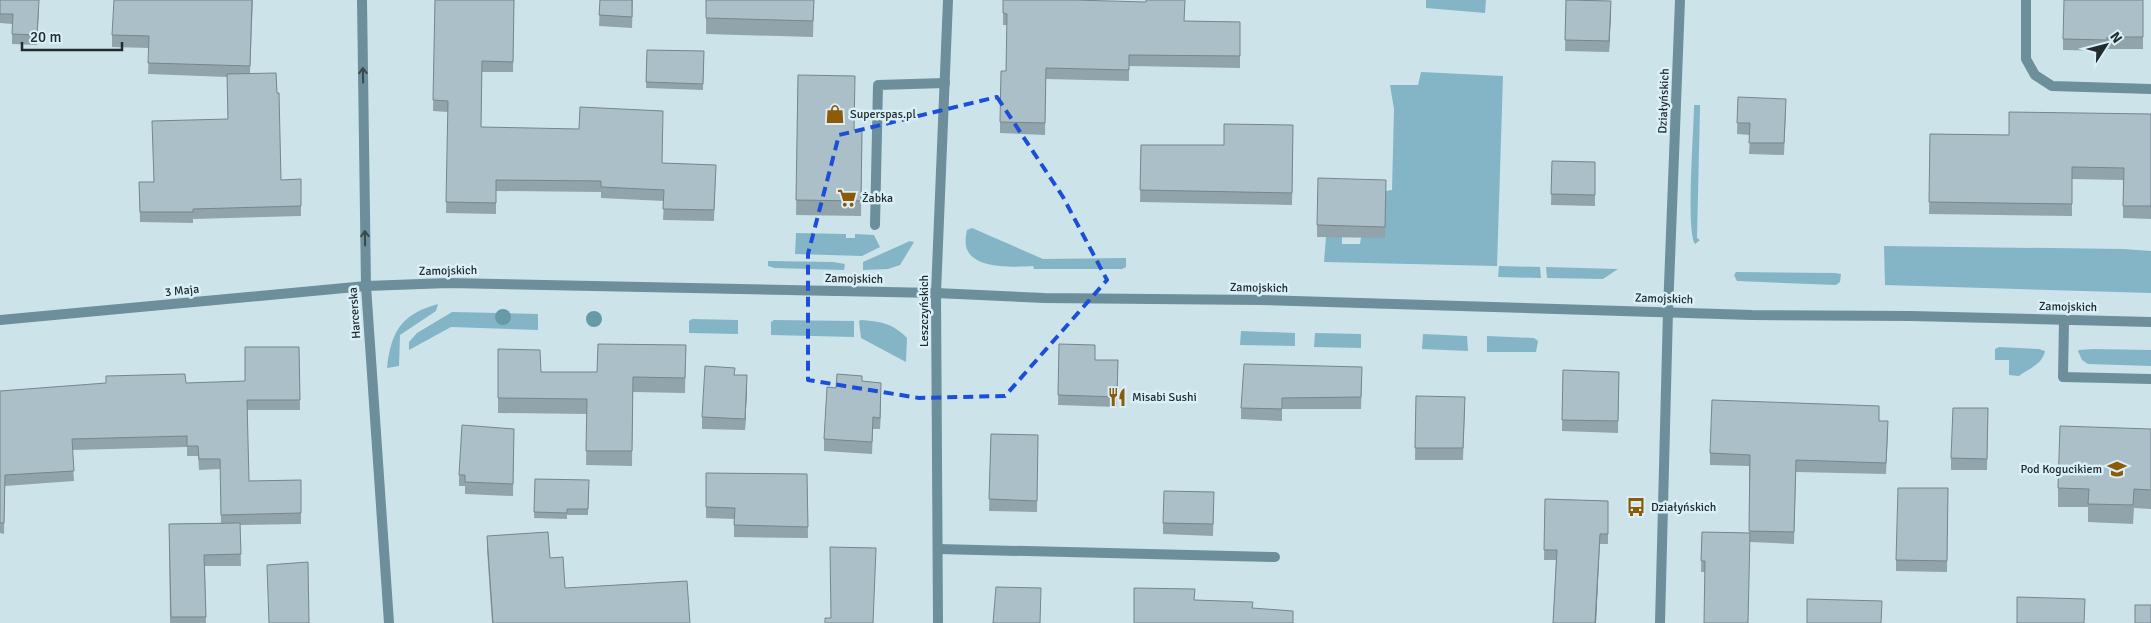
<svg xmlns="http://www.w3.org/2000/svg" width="2151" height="623" viewBox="0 0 2151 623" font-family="Signika,sans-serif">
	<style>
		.green { fill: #83b5c6 }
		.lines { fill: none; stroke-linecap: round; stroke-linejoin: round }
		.service { stroke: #6c8f9b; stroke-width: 10 }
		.minor { stroke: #6c8f9b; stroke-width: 10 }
		.tertiary { stroke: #6c8f9b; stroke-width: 10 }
		.tree { fill: #669aa8 }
		.wall { fill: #92a4ab }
		.shaded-wall { fill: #77868b }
		.building { fill: #aabfc7; stroke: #77868b }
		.oneway { stroke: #38494e }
		.marked { fill: none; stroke: #1d4ed8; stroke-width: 4; stroke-dasharray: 10 6; stroke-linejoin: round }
		.labels { text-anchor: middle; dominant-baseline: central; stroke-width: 5; stroke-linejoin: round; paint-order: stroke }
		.street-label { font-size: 12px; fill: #222b2d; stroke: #daf0f8 }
		.poi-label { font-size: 12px; fill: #222b2d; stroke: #daf0f8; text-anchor: start }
	</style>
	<rect width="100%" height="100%" fill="#cde3ea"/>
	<!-- green -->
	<g class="green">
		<path d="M 1426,0 L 1486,0 L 1485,13 L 1426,8 Z"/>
		<path d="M 1421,72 L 1503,76 L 1497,266 L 1324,262 L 1326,237 L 1342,237 L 1342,244 L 1360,244 L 1361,238 L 1386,191 L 1392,190 L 1394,109 L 1390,85 L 1418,85 Z"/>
		<path d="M 1694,105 L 1700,105 L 1700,109 L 1697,238 L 1700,240 L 1695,244 C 1686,229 1694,129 1694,105 Z"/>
		<path d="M 972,228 L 1043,259 L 1126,258 L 1126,267 L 1122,269 L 1034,269 L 1033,266 C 1015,267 971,270 966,246 C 965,241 966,235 967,230 Z"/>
		<path d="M 796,233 L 846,234 L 846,238 L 855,238 L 855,234 L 874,235 L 880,247 L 862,256 L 795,254 Z"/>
		<path d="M 910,241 L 914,242 L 900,265 L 888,269 L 863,270 L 863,262 Z"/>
		<path d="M 1884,246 L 2123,249 L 2151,251 L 2151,293 L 1885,285 Z"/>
		<path d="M 768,261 L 833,262 L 845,264 L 844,270 L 775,268 L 768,266 Z"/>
		<path d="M 1499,266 L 1540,267 L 1541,278 L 1498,277 Z"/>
		<path d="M 1546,267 L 1618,269 L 1603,279 L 1547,278 Z"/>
		<path d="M 1736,272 L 1835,273 L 1841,274 L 1840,282 L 1836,285 L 1737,281 L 1734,275 Z"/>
		<path d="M 438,304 L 436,311 L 400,335 L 399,366 L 387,368 C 391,332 401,314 438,304 Z"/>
		<path d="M 452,312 L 538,314 L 538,330 L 451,327 L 409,350 L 409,342 L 417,333 Z"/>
		<path d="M 692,319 L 738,320 L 738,334 L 689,333 L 689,321 Z"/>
		<path d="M 774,320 L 854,321 L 854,337 L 771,335 L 771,322 Z"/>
		<path d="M 861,320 C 882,322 892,323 907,338 L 906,362 L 861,338 L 859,321 Z"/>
		<path d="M 1241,331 L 1295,333 L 1295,346 L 1240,345 Z"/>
		<path d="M 1315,333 L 1361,334 L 1361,348 L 1314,347 Z"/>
		<path d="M 1423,334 L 1467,336 L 1468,351 L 1422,349 Z"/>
		<path d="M 1487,336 L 1534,338 L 1538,341 L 1536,352 L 1487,352 Z"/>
		<path d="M 1999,347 L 2039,349 L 2045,351 C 2042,365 2029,368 2019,376 L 2009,375 L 2009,360 L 1995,360 L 1995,349 Z"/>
		<path d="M 2093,349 L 2151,350 L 2151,366 L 2088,364 L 2082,360 L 2078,351 L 2079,350 Z"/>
	</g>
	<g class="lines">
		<!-- service -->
		<g class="service">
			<path d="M 875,225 L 878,85 L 945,83"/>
			<path d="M 2064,320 L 2063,377 L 2151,379"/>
			<path d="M 938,549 L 1275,557"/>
		</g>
		<!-- minor -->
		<g class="minor">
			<path d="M 362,0 L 366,286"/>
			<path d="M 2026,0 L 2026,59 L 2035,75 L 2052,86 L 2151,89"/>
			<path d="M 938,623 L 936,293 L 948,0"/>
			<path d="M 1660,623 L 1668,311 L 1680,0"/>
		</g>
		<!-- tertiary -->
		<g class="tertiary">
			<path d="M 366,286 L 389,623"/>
			<path d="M 0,320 L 366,286 L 449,283 L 936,293 L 1044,298 L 1260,300 L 1752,315 L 1911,316 L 2151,322"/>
		</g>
	</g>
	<!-- trees -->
	<g class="tree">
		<circle cx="503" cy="317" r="8"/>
		<circle cx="594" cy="319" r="8"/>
	</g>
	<!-- wall -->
	<g class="wall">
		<path d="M 0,0 L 39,10 L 37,45 L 12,44 L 12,24 L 0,23 Z"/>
		<path d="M 253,0 L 250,73 L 277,93 L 281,180 L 301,206 L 301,216 L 193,219 L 193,223 L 140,222 L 139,182 L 153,182 L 228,119 L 227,77 L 148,74 L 149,48 L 112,47 L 112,35 Z"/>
		<path d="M 435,0 L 514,0 L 513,72 L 482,72 L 481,127 L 662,163 L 716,165 L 714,221 L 663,220 L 664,201 L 601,198 L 601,192 L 496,191 L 496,214 L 446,213 L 448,112 L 433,111 Z"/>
		<path d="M 600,0 L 633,0 L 632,28 L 599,26 Z"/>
		<path d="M 706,0 L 814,0 L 813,37 L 706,34 Z"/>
		<path d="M 1003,0 L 1185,21 L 1240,22 L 1240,68 L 1129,66 L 1129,81 L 1046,79 L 1045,135 L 1000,133 L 1000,122 L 1006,71 L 1007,25 L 1003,25 Z"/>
		<path d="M 1566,0 L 1611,12 L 1609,52 L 1565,51 Z"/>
		<path d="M 2143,0 L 2143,49 L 2107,49 L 2107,51 L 2063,50 L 2063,39 Z"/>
		<path d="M 647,50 L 704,51 L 703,90 L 646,88 Z"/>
		<path d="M 798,75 L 854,130 L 862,130 L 861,216 L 796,215 Z"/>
		<path d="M 1738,97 L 1786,110 L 1784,155 L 1749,154 L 1750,135 L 1737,134 Z"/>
		<path d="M 2151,114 L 2151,219 L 2123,218 L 2123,180 L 2072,179 L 2072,216 L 1929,214 L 1930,134 L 2009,135 Z"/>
		<path d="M 1293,125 L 1292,205 L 1140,202 L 1141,145 L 1224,145 Z"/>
		<path d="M 1552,161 L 1595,162 L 1595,206 L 1551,205 Z"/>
		<path d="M 1386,180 L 1385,238 L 1317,237 L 1317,225 Z"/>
		<path d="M 1059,344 L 1095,360 L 1118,360 L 1117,407 L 1058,405 Z"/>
		<path d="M 686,345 L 685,393 L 633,392 L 632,466 L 586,465 L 587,414 L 498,413 L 498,349 L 541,372 L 597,372 Z"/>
		<path d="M 299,347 L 300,410 L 247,410 L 249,481 L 301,480 L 301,524 L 240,525 L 241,566 L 205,566 L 206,623 L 170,623 L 169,524 L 221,523 L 220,469 L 199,470 L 198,456 L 187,456 L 187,447 L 72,450 L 74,481 L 5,486 L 4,534 L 0,533 L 0,391 L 245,381 Z"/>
		<path d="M 1563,370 L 1619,372 L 1618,433 L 1562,431 Z"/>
		<path d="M 735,375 L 747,387 L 745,430 L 702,429 L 702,417 Z"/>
		<path d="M 1362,378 L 1361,409 L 1282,409 L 1282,421 L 1241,419 L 1241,408 Z"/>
		<path d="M 862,381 L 881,394 L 880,429 L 873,429 L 872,454 L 824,451 L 824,439 L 836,388 Z"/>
		<path d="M 1416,396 L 1465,408 L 1463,460 L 1415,460 Z"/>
		<path d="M 1988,408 L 1987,470 L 1951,470 L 1951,458 Z"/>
		<path d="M 1879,421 L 1888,433 L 1886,474 L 1796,472 L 1794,544 L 1750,542 L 1705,572 L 1701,572 L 1702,532 L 1749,533 L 1749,466 L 1710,465 L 1710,453 Z"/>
		<path d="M 514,429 L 513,496 L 465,494 L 465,486 L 459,486 L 459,475 Z"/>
		<path d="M 2151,429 L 2151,509 L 2134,508 L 2133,524 L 2088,522 L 2088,507 L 2058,507 L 2058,488 Z"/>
		<path d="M 991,434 L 1038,435 L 1037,512 L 989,511 Z"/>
		<path d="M 706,473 L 807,474 L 808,538 L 734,537 L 734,519 L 706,518 Z"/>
		<path d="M 535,479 L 589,480 L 588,515 L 567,515 L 567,519 L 534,518 Z"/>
		<path d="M 1948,488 L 1947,572 L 1896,571 L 1896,560 Z"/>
		<path d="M 1545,499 L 1608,501 L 1608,544 L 1600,544 L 1596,623 L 1553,623 L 1556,560 L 1544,560 Z"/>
		<path d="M 1214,503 L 1213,536 L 1163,534 L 1163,523 Z"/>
		<path d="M 487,536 L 550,558 L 565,588 L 690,623 L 492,623 L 487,550 Z"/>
	</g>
	<!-- shaded-wall -->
	<g class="shaded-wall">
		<path d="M 1611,1 L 1611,12 L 1609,52 L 1609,41 Z"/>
		<path d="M 747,375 L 747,387 L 745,430 L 745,419 Z"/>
		<path d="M 881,383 L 881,394 L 880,429 L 880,418 Z"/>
		<path d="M 1600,534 L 1596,623 L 1595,623 Z"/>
	</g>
	<!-- building -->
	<g class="building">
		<path d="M 0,0 L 39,0 L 37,35 L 12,34 L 13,14 L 0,14 Z"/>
		<path d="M 114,0 L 252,0 L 250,66 L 148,63 L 149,36 L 112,35 Z"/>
		<path d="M 435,0 L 514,0 L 513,62 L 482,61 L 481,127 L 579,129 L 580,107 L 663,111 L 662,163 L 716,165 L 714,210 L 663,209 L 664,190 L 601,187 L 601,181 L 496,180 L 496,203 L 446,202 L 448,101 L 433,100 Z"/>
		<path d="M 600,0 L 632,0 L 632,17 L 599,15 Z"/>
		<path d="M 706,0 L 814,0 L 813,21 L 706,18 Z"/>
		<path d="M 1003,0 L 1074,0 L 1146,2 L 1146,0 L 1185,0 L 1184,21 L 1240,22 L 1240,56 L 1129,55 L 1129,70 L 1046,68 L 1045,123 L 1000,122 L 1001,71 L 1006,71 L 1007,14 L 1003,13 Z"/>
		<path d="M 1566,0 L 1611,1 L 1609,41 L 1565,40 Z"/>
		<path d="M 2064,0 L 2143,0 L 2143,37 L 2107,37 L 2107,40 L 2063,39 Z"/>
		<path d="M 647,50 L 704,51 L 703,84 L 646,82 Z"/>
		<path d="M 276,73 L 277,93 L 279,93 L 281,180 L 301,179 L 301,206 L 193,209 L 193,212 L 140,212 L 139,182 L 154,182 L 152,121 L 228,119 L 227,74 Z"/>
		<path d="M 798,75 L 855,76 L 854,130 L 862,130 L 861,201 L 796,200 Z"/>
		<path d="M 1738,97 L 1786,99 L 1784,143 L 1749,143 L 1750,123 L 1737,123 Z"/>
		<path d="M 2009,112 L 2151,114 L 2151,206 L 2123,206 L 2124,168 L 2072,167 L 2072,204 L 1929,202 L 1930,134 L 2009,135 Z"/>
		<path d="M 1224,124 L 1293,125 L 1292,193 L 1140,190 L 1141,145 L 1224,145 Z"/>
		<path d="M 1552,161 L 1595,162 L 1595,195 L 1551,194 Z"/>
		<path d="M 1318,178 L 1386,180 L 1385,227 L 1317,225 Z"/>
		<path d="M 598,344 L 686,345 L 685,378 L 633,377 L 632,451 L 586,451 L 587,399 L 498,398 L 498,349 L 540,350 L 541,372 L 597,372 Z"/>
		<path d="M 1059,344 L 1095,345 L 1095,360 L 1118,360 L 1117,397 L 1058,395 Z"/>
		<path d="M 245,347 L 299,347 L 300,400 L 247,400 L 249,481 L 301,480 L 301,513 L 221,515 L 220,459 L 199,459 L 198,446 L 187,446 L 187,436 L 72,439 L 74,471 L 5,475 L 4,523 L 0,523 L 0,391 L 106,383 L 106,376 L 185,374 L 186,383 L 245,381 Z"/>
		<path d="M 1244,364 L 1362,367 L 1361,397 L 1282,398 L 1282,409 L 1241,408 Z"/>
		<path d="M 705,366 L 735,368 L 734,375 L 747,375 L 745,419 L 702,417 Z"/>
		<path d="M 1563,370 L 1619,372 L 1618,421 L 1562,420 Z"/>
		<path d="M 837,374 L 862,376 L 862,381 L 881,383 L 880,418 L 873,417 L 872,442 L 824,439 L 827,387 L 836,388 Z"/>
		<path d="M 1416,396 L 1465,397 L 1463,448 L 1415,448 Z"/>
		<path d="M 1712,400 L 1879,406 L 1879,421 L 1888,421 L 1886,463 L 1796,460 L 1794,532 L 1749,531 L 1750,455 L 1710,453 Z"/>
		<path d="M 1953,408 L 1988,408 L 1987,459 L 1951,458 Z"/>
		<path d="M 462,425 L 514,429 L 513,484 L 465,482 L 465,475 L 459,475 Z"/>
		<path d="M 2060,426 L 2151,429 L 2151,490 L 2134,489 L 2133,505 L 2088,504 L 2089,489 L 2058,488 Z"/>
		<path d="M 991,434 L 1038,435 L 1037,501 L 989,499 Z"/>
		<path d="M 706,473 L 807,474 L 808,527 L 734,525 L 735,508 L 706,507 Z"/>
		<path d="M 535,479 L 589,480 L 588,509 L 567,509 L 567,513 L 534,512 Z"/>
		<path d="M 1898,488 L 1948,488 L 1947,561 L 1896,560 Z"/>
		<path d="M 1164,491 L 1214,492 L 1213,524 L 1163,523 Z"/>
		<path d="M 1545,499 L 1608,501 L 1608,534 L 1600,534 L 1595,623 L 1553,623 L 1557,550 L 1544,550 Z"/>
		<path d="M 240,523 L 241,554 L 204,555 L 206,617 L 171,617 L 169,524 Z"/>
		<path d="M 548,532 L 550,558 L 563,557 L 565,588 L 687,581 L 690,623 L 493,623 L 487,536 Z"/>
		<path d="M 1702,532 L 1750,533 L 1748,623 L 1704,623 L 1705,561 L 1701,561 Z"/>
		<path d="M 830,547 L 876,548 L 873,623 L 825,623 L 825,618 L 831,618 Z"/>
		<path d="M 308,562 L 309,623 L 269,623 L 267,565 Z"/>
		<path d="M 996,587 L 1041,588 L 1040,623 L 993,623 Z"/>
		<path d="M 1134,588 L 1195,589 L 1194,600 L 1253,602 L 1252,608 L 1293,611 L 1293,623 L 1134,623 Z"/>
		<path d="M 2017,597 L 2085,599 L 2084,623 L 2017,623 Z"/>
		<path d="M 1807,599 L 1882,601 L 1881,623 L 1807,623 Z"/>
		<rect x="2135" y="605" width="16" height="18"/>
	</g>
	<!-- one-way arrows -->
	<defs><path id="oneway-shaft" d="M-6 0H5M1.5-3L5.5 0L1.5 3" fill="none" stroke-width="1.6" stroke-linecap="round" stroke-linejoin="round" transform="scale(1.25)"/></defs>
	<g class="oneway">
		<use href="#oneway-shaft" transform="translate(363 75) rotate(-91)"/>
		<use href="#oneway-shaft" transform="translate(365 238) rotate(-91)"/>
	</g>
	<!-- marked area -->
	<path class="marked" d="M 997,97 L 1063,197 L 1107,280 L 1005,396 L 919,398 L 808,380 L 808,254 L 839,135 Z"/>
	<!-- icons -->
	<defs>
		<g id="shop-bare" transform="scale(1.5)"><path d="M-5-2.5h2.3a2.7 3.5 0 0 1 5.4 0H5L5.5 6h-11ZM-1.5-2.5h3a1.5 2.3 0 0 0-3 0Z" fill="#8d5b07" stroke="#daf0f8" stroke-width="2.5" paint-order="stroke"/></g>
		<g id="supermarket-bare" transform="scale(1.5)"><path d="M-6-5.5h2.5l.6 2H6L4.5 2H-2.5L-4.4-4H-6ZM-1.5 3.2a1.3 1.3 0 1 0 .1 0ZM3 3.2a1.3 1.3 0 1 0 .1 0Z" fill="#8d5b07" stroke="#daf0f8" stroke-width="2.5" paint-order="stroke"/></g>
		<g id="restaurant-bare" transform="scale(1.5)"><path d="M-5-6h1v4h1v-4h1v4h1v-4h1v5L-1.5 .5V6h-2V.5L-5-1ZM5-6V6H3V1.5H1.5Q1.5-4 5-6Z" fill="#8d5b07" stroke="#daf0f8" stroke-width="2.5" paint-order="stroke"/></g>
		<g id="school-bare" transform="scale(1.5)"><path d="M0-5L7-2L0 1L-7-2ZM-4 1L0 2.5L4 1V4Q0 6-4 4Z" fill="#8d5b07" stroke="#daf0f8" stroke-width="2.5" paint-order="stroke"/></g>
		<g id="bus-bare" transform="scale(1.5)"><path d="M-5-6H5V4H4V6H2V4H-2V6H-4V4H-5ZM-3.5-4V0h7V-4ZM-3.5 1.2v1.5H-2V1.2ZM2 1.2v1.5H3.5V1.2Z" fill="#8d5b07" stroke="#daf0f8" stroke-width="2.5" paint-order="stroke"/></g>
	</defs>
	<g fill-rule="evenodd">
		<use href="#shop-bare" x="835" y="114"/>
		<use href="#supermarket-bare" x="847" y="198"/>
		<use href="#restaurant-bare" x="1117" y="397"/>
		<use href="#school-bare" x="2117" y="469"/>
		<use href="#bus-bare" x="1636" y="507"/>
	</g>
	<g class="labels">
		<!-- street labels -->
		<g class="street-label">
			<text transform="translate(1664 101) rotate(-88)">Działyńskich</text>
			<text transform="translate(448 271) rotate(-1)">Zamojskich</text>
			<text transform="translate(854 279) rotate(1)">Zamojskich</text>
			<text transform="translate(1259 288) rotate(1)">Zamojskich</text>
			<text transform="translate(182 291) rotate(-6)">3 Maja</text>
			<text transform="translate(1664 299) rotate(2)">Zamojskich</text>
			<text transform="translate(2068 307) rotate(1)">Zamojskich</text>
			<text transform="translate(924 311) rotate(-90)">Leszczyńskich</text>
			<text transform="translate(355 313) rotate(-94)">Harcerska</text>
		</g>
		<!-- poi labels -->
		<g class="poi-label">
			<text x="850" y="114">Superspas.pl</text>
			<text x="862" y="198">Żabka</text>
			<text x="1132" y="397">Misabi Sushi</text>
			<text x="2102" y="469" text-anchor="end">Pod Kogucikiem</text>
			<text x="1651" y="507">Działyńskich</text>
		</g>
	</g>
	<!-- north arrow -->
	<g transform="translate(2106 45) rotate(54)" stroke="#daf0f8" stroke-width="4" paint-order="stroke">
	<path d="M0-4L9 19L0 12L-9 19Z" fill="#222b2d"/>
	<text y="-8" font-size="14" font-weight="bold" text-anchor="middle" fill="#222b2d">N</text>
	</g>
	<!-- scale -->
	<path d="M22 42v8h100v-8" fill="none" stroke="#222b2d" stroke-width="2.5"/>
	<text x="30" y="42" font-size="15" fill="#222b2d" stroke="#daf0f8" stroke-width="4" paint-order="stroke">20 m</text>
</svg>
